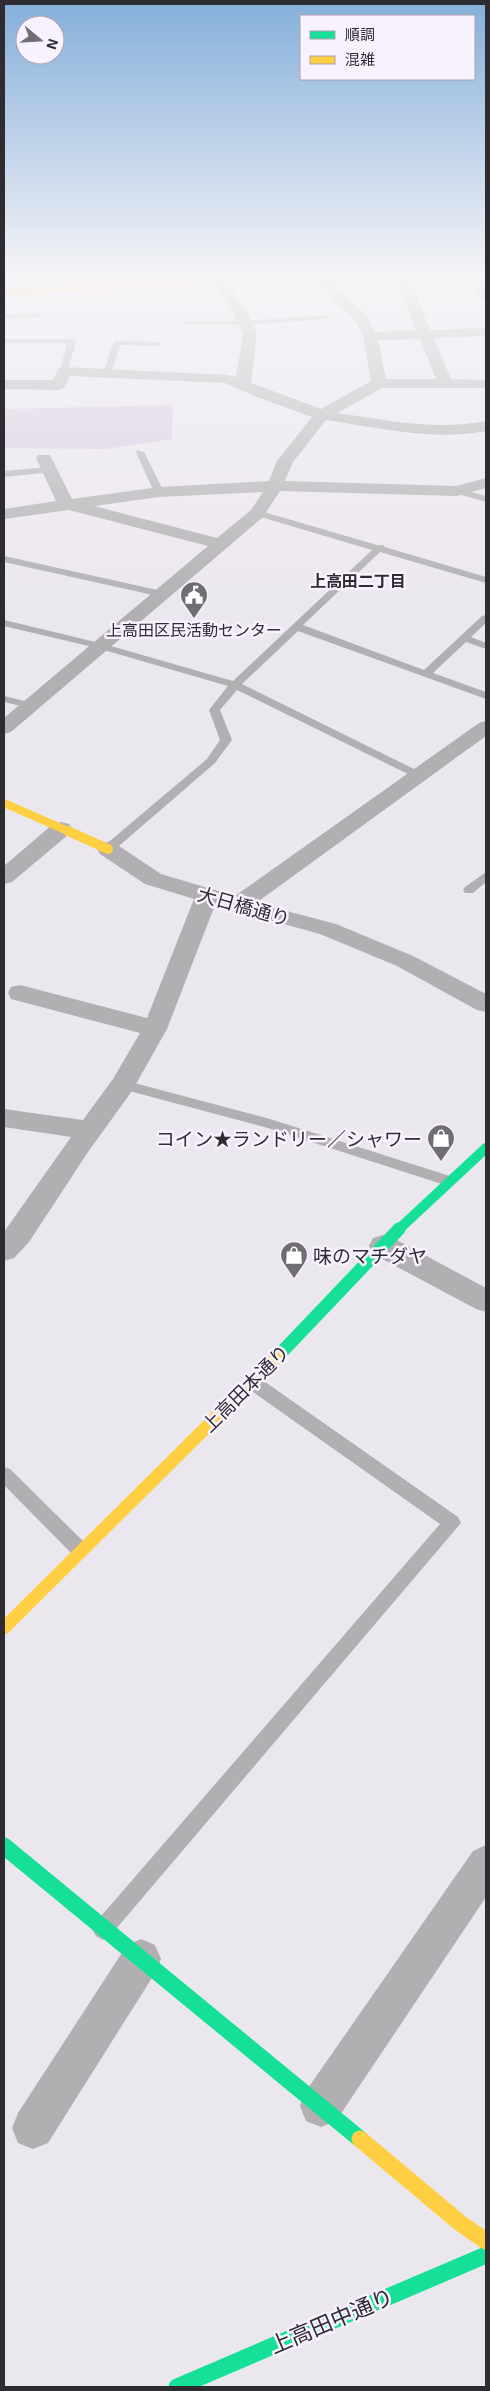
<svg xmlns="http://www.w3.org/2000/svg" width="490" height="2391" viewBox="0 0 490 2391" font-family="'Exo 2','Noto Sans JP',sans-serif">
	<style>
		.green { fill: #d6cae0 }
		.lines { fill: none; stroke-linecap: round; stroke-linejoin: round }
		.lane { fill: #b1afb1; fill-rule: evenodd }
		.street { fill: #b1afb1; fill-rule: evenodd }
		.fast-far3 { stroke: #16e098; stroke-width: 6 }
		.fast-far2 { stroke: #16e098; stroke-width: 10 }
		.fast-far1 { stroke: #16e098; stroke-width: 13 }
		.fast { stroke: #16e098; stroke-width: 17 }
		.slow-far4 { stroke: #ffcf43; stroke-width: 6 }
		.slow-far3 { stroke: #ffcf43; stroke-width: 8 }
		.slow-far2 { stroke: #ffcf43; stroke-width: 10 }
		.slow-far1 { stroke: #ffcf43; stroke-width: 13 }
		.slow { stroke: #ffcf43; stroke-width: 17 }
		.labels { text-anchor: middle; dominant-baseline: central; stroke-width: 5; stroke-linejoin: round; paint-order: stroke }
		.far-neighbourhood-label { font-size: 16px; font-weight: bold; fill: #2e2c31; stroke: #f8f1fe }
		.far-poi-label { font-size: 16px; fill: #2e2c31; stroke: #f8f1fe }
		.street-label { font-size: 19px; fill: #2e2c31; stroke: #f8f1fe }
		.poi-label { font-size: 19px; fill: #2e2c31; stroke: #f8f1fe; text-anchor: end }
		.near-street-label { font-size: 22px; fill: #2e2c31; stroke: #f8f1fe }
	</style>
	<rect width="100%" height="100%" fill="#ebe7ee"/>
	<!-- green -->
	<path class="green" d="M 173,405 L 172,439 L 106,449 L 4,448 L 4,409 Z"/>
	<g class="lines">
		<!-- lane -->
		<g class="lane">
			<path d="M 83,277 L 90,277 L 78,291 L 72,291 L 72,287 Z"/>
			<path d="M 37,313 L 41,315 L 40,317 L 4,319 L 4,315 Z"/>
			<path d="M 326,315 L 330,317 L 329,319 L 245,325 L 186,325 L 182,323 L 186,321 L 245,321 Z"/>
			<path d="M 4,339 L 72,339 L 76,341 L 68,371 L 64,373 L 60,371 L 67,343 L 4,343 Z"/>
			<path d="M 114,341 L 159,342 L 163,344 L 159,346 L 120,345 L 112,371 L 108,373 L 104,371 Z"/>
			<path d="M 137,450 L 144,452 L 164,492 L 162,494 L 154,492 L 136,452 Z"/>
			<path d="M 50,467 L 53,468 L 53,472 L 4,477 L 4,471 Z"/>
			<path d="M 457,488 L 486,496 L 486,502 L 454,493 L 454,489 Z"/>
			<path d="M 257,510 L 377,545 L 383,545 L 385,547 L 486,577 L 486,583 L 380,552 L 303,625 L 424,670 L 482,616 L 486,615 L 486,623 L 471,637 L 486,643 L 486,649 L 466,642 L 433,673 L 486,692 L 486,699 L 298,631 L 242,684 L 422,773 L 424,775 L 422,777 L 414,777 L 237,690 L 220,710 L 232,740 L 215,763 L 112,852 L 104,852 L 102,849 L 104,846 L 207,759 L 220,740 L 209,710 L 228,686 L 97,648 L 4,626 L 4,620 L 104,644 L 233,681 L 372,550 L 254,515 L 254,511 Z"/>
			<path d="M 4,556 L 162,591 L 167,594 L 162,597 L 4,562 Z"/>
			<path d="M 4,696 L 33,703 L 34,705 L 29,708 L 4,702 Z"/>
			<path d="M 486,872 L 486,882 L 473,893 L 465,893 L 463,890 L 465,887 Z"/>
			<path d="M 123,1080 L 270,1119 L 453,1177 L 455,1181 L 453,1185 L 448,1186 L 268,1128 L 118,1088 L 116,1085 Z"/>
			<path d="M 252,1375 L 258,1377 L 458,1517 L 461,1523 L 110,1936 L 103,1940 L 96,1936 L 92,1929 L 96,1922 L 440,1524 L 246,1387 L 244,1382 L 246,1377 Z"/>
			<path d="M 4,1467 L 10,1469 L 86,1544 L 89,1550 L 86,1556 L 80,1558 L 74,1556 L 4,1485 Z"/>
		</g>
		<!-- street -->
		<g class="street">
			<path d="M 214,277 L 224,277 L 248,314 L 257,334 L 251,383 L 321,409 L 371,381 L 363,336 L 356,322 L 313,277 L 327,277 L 367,317 L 375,332 L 416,330 L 395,277 L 409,277 L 430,330 L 486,328 L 486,336 L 434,338 L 451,379 L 486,380 L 486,388 L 382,388 L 337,413 C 387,420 436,431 486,421 L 486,431 C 433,441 379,428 326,420 L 293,462 L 285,481 L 456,486 L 486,478 L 486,488 L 457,496 L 280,491 L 263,517 L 11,732 L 4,734 L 4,718 L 208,546 L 69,510 L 4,519 L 4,509 L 56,501 L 36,458 L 38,455 L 50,455 L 72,499 L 159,487 L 269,481 L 277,461 L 312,417 L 257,397 L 225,383 L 70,376 L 64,388 L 59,390 L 4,389 L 4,380 L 53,380 L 59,368 L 64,367 L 228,375 L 236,377 L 243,334 L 234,314 L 212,280 ZM 420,339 L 436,379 L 386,379 L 378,340 ZM 263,492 L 251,510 L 217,538 L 94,506 L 159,497 Z"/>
			<path d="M 472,277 L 485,278 L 486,301 L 479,297 Z"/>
			<path d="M 486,721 L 486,736 L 256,903 L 336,924 L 413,956 L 486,994 L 486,1012 L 477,1010 L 397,966 L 320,934 L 215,905 L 167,1029 L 132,1091 L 88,1152 L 29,1242 L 14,1258 L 4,1261 L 4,1232 L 71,1137 L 4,1127 L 4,1109 L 83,1120 L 113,1079 L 140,1033 L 11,999 L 8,993 L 11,987 L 20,985 L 147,1018 L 194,899 L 145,884 L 100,854 L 97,849 L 100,844 L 108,842 L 116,844 L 161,874 L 235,896 L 479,723 Z"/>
			<path d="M 61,822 L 69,824 L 72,829 L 69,834 L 12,882 L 4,884 L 4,866 L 53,824 Z"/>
			<path d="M 383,1235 L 393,1238 L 486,1288 L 486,1312 L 476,1309 L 373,1254 L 369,1246 L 373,1238 Z"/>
			<path d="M 486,1845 L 486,1897 L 336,2121 L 321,2127 L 306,2121 L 300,2106 L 306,2091 L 473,1851 Z"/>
			<path d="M 141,1939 L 155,1945 L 161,1959 L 155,1973 L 48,2143 L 33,2149 L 18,2143 L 12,2128 L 18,2113 L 127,1945 Z"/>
		</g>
		<!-- fast-far3 -->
		<path class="fast-far3" d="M 398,277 L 486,278"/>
		<!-- fast-far2 -->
		<path class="fast-far2" d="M 398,1230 L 486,1148"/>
		<!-- fast-far1 -->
		<path class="fast-far1" d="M 278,1356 L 399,1229"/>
		<!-- fast -->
		<g class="fast">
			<path d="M 4,1846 L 360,2139"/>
			<path d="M 177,2387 L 486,2255"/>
		</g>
		<!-- slow-far4 -->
		<path class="slow-far4" d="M 4,292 L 302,277"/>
		<!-- slow-far3 -->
		<path class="slow-far3" d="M 4,803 L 70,832"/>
		<!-- slow-far2 -->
		<path class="slow-far2" d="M 68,831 L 108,849"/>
		<!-- slow-far1 -->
		<path class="slow-far1" d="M 4,1628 L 278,1356"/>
		<!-- slow -->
		<path class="slow" d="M 360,2139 L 460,2223 L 486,2241"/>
	</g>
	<!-- sky -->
	<linearGradient id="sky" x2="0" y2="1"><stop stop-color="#84afda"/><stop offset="0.45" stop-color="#f6f4f7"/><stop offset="1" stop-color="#f6f4f7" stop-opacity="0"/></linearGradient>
	<rect width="490" height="612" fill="url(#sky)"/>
	<!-- icons -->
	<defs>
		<g id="civic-pin" transform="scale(1.4375)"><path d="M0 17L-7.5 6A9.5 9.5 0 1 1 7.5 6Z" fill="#706d73" stroke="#f8f1fe"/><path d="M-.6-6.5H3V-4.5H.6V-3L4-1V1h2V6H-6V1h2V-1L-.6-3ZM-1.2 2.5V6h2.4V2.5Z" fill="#fff"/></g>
		<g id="shop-pin" transform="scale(1.4375)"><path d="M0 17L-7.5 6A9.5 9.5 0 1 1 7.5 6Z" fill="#706d73" stroke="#f8f1fe"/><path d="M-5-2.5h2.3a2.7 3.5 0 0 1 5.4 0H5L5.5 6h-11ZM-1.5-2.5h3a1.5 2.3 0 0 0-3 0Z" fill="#fff"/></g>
	</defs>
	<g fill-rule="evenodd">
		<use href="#civic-pin" x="194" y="595"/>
		<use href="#shop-pin" x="441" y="1138"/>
		<use href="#shop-pin" x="294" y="1255"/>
	</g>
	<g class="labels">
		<!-- far-neighbourhood labels -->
		<g class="far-neighbourhood-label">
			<text x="358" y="580">上高田二丁目</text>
		</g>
		<!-- far-poi labels -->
		<g class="far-poi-label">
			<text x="194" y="629">上高田区民活動センター</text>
		</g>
		<!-- street labels -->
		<g class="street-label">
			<text transform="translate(244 906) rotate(16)">大日橋通り</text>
			<text transform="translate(245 1388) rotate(-45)">上高田本通り</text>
		</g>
		<!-- poi labels -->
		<g class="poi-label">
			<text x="422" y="1138">コイン★ランドリー／シャワー</text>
			<text x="313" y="1255" text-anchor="start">味のマチダヤ</text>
		</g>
		<!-- near-street labels -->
		<g class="near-street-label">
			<text transform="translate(331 2320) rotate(-23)">上高田中通り</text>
		</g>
	</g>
	<!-- border -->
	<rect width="490" height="2391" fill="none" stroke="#2e2c31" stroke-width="10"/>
	<!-- legend -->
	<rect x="300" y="15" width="175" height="65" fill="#f8f1fe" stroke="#a7a2ac"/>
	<rect x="310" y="31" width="25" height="8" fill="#16e098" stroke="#a7a2ac"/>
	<text x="345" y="40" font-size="15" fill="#2e2c31">順調</text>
	<rect x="310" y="56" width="25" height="8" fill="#ffcf43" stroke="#a7a2ac"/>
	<text x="345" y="65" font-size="15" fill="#2e2c31">混雑</text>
	<!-- north arrow -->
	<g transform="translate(40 40) rotate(108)"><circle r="24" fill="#f8f1fe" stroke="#a7a2ac"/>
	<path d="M0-4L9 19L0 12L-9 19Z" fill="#706d73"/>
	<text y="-8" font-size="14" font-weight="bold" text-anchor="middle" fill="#2e2c31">N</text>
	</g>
</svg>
